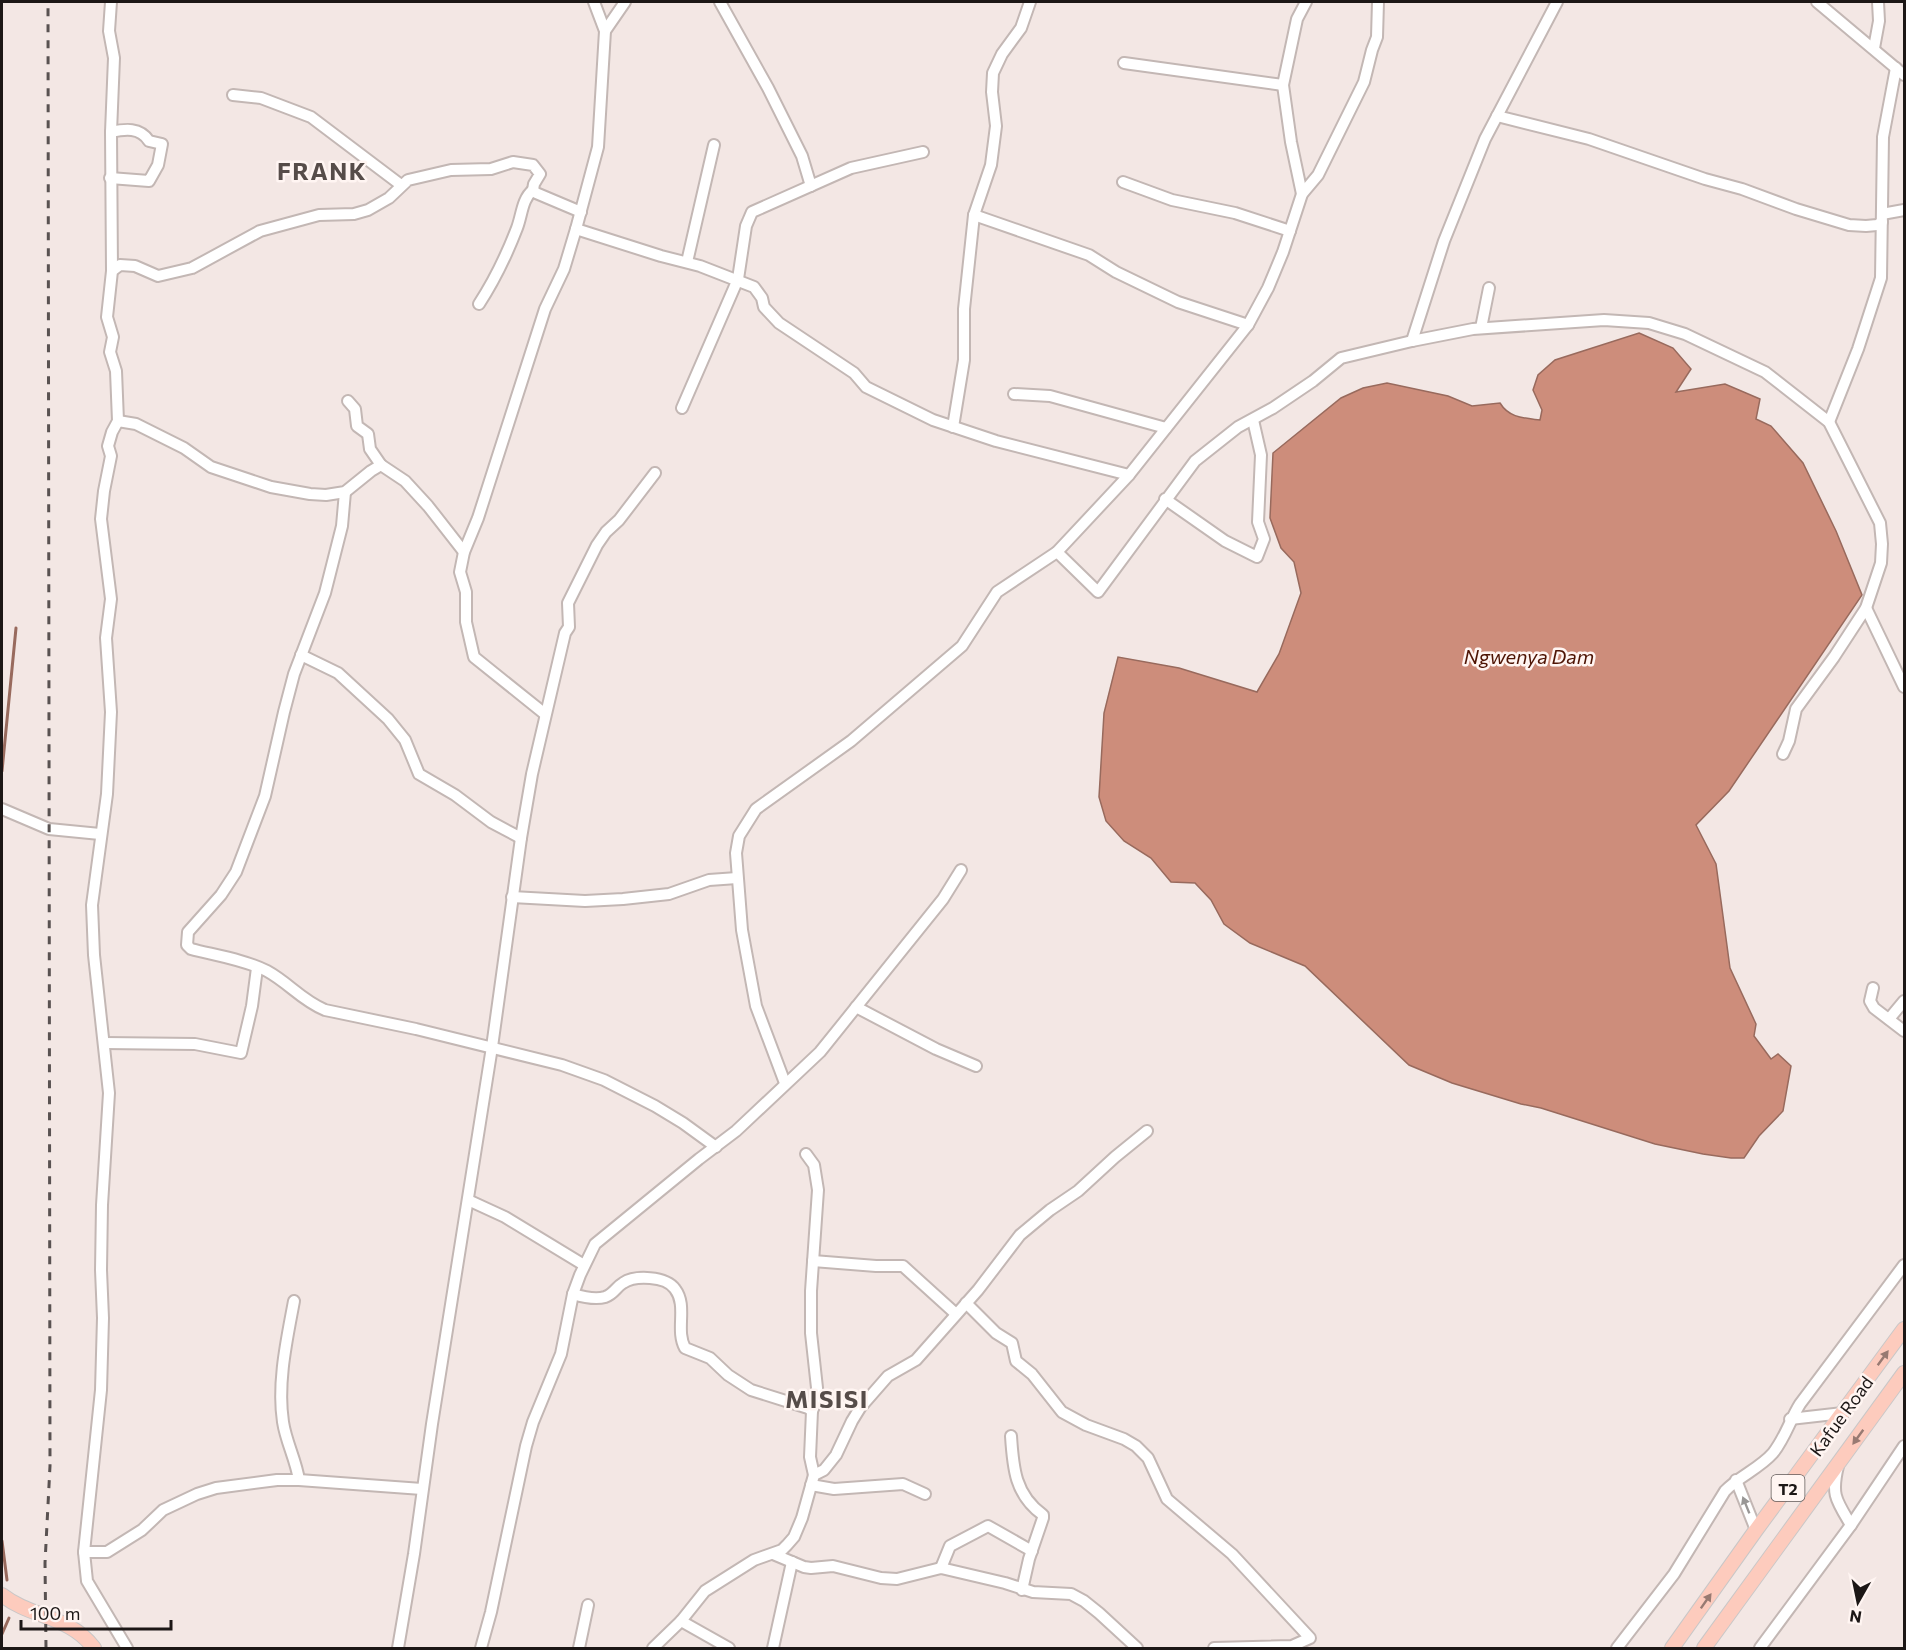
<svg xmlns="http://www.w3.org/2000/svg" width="1906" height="1650" viewBox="0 0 1906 1650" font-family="Commissioner,sans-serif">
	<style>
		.water { fill: #cd8d7b; stroke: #986a5d; stroke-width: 1.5 }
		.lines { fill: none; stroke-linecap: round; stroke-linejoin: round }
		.stream { stroke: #986a5d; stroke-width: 3 }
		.minor-casing { stroke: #c3b7b4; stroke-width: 14 }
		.major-casing { stroke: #c9c7c7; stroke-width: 16 }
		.minor { stroke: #fff; stroke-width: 10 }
		.major { stroke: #fdcbbd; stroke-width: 14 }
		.rail { stroke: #595251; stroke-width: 3; stroke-dasharray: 8 8; stroke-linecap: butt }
		.oneway { fill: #987a72 }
		.oneway2 { fill: #999796 }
		.labels { text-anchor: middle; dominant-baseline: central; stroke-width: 5; stroke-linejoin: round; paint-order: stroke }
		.shield { fill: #fff5f2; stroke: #605a58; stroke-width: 1.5 }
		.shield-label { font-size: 16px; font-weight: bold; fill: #1c1716 }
		.street-label { font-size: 18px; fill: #1c1716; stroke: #fff5f2 }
		.water-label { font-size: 20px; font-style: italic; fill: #4e1404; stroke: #fff5f2 }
		.district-label { font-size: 24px; font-weight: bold; letter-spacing: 1.5px; fill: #564c49; stroke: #fff5f2 }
	</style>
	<rect width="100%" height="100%" fill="#f3e7e4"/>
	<!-- water -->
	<path class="water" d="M 1639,333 L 1673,348 L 1691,369 L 1676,392 L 1725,384 L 1760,399 L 1756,419 L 1771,426 L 1803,463 L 1836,531 L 1862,595 L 1729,791 L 1696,825 L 1716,864 L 1730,968 L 1756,1024 L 1754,1036 L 1771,1059 L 1778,1054 L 1791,1066 L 1783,1111 L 1759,1136 L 1744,1158 L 1731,1158 L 1703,1154 L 1655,1144 L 1541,1108 L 1521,1104 L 1452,1083 L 1409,1065 L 1305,966 L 1250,943 L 1224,924 L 1211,900 L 1195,883 L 1171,882 L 1151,858 L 1124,841 L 1106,821 L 1099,797 L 1104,713 L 1118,657 L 1179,668 L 1257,692 L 1279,654 L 1301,593 L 1294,562 L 1281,548 L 1270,518 L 1273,453 L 1341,398 L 1363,388 L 1387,383 L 1448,396 L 1472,406 L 1500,403 C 1509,418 1524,418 1540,420 L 1542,410 L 1533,390 L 1538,375 L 1555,360 Z"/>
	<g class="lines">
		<!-- stream -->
		<g class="stream">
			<path d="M 2,771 L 16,628"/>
			<path d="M 2,1541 L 7,1580"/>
			<path d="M 2,1634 L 9,1618"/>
		</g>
		<!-- minor casing -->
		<g class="minor-casing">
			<g id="minor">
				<path d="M 111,2 L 109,31 L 114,58 L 111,132 L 112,271"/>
				<path d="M 594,2 L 605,31"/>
				<path d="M 720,2 L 768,88 L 802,156 L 811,186"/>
				<path d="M 1817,2 L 1904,75"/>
				<path d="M 1874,48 L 1879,21 L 1878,2"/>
				<path d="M 1124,63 L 1283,85"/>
				<path d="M 233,95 L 261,98 L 311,117 L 401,185"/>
				<path d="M 1497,116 L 1589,139 L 1705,179 L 1742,189 L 1796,209 L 1849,225 L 1866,226 L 1877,225 L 1882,222"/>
				<path d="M 110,178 L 149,181 L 158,165 L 162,144 L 149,141 C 140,127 125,129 111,132"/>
				<path d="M 1123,182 L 1172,200 L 1235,213 L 1290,231"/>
				<path d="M 1302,194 L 1291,142 L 1283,85 L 1297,19 L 1306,2"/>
				<path d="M 1882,214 L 1904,210"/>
				<path d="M 974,215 L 1089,255 L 1116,272 L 1178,302 L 1248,325"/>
				<path d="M 576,229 L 661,256 L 700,266 L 754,287 L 762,298 L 764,307 L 779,323 L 854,373 L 866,387 L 933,420 L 996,441 L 1129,475"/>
				<path d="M 687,262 L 714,145"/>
				<path d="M 479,304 C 494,281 507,254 517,228 C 522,215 522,199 533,190"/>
				<path d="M 1481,328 L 1489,288"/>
				<path d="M 1412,341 L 1444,241 L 1485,139 L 1557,2"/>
				<path d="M 1014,394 L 1050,396 L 1166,428"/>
				<path d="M 348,401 L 355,409 L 357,426 L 368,434 L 370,449 L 381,465"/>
				<path d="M 682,408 L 738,279 L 746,226 L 752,212 L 851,168 L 923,152"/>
				<path d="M 118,421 L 136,424 L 184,448 L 211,467 L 271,487 L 310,494 L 326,495 L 345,492 L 371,471 L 381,465 L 405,481 L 428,506 L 464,552"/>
				<path d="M 1829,422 L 1858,349 L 1881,278 L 1883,137 L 1896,68"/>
				<path d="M 953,427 L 964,360 L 964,309 L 974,215 L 991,165 L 996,126 L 992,92 L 993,73 L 1002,54 L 1021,28 L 1030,2"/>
				<path d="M 345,492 L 342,526 L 325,593 L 294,674 L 284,712 L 265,796 L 236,872 L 221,895 L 188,932 L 187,945 L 191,949 C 214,955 246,960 267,971 C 289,983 301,1000 325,1010 L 416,1029 L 562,1065 L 604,1080 L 655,1106 L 683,1123 L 716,1147"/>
				<path d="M 1165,499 L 1225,541 L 1257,557 L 1264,539 L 1258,522 L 1261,455 L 1253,420"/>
				<path d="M 1057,552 L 1098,592 L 1195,461 L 1238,427 L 1273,408 L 1313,381 L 1341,358 L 1412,341 L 1473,329 L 1604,320 L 1649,323 L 1685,334 L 1765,372 L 1829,422 L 1880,523 L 1882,544 L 1881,563 L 1866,608 L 1834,657 L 1796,709 L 1789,741 L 1783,754"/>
				<path d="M 1866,608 L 1904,687"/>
				<path d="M 301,655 L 338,673 L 388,719 L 405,740 L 419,774 L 455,795 L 491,822 L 521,838"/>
				<path d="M 545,714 L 474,657 L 466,622 L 466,592 L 460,572 L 464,552 L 478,518 L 545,309 L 564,269 L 576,229 L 598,147 L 605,31 L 625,2"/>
				<path d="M 2,809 L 49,829 L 100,834"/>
				<path d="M 512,897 L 585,901 L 623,899 L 669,894 L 709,880 L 737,878"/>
				<path d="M 1873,988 L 1870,1001 L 1874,1008 L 1904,1031"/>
				<path d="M 856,1007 L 936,1049 L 976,1066"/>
				<path d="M 1889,1019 L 1904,1001"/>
				<path d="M 104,1043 L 195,1044 L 241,1053 L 252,1006 L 257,968"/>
				<path d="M 785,1083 L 756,1006 L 742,930 L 736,853 L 739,836 L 756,809 L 851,741 L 962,646 L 997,592 L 1057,552 L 1129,475 L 1248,325 L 1268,288 L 1283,252 L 1302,194 L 1318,175 L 1364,82 L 1372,50 L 1377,37 L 1378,2"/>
				<path d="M 806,1154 L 814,1165 L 818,1190 L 811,1291 L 811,1333 L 818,1397 L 812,1411"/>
				<path d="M 468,1200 L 505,1217 L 584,1265"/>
				<path d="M 813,1261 L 876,1266 L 903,1266 L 956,1314"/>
				<path d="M 573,1294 C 583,1297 595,1300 605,1297 C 614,1294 616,1287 623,1283 C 635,1275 666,1276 675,1289 C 688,1306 675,1330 685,1348 L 710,1358 L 728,1375 L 751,1390 L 808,1408 L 812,1411 L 810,1457 L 814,1475"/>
				<path d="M 294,1301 C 287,1339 277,1382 283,1422 C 286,1442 296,1460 299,1480"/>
				<path d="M 966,1303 L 996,1333 L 1012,1343 L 1016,1361 L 1032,1374 L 1062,1412 L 1086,1425 L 1124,1439 L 1136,1446 L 1148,1458 L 1167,1499 L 1232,1554 L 1310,1638 L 1292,1646 L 1214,1648"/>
				<path d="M 1790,1419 L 1843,1413"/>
				<path d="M 1011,1436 C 1013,1468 1015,1495 1043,1515 L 1043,1518 L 1029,1559 L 1022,1590"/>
				<path d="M 1736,1480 L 1756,1530"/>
				<path d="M 811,1485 L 834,1489 L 903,1484 L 925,1494"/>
				<path d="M 1851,1525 L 1904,1446"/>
				<path d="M 84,1552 L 107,1552 L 142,1530 L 163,1510 L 197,1494 L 216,1488 L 277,1480 L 299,1480 L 422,1489"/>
				<path d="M 773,1554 L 804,1567 L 811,1568 L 833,1566 L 881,1578 L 897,1579 L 941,1568 L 1005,1583 L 1033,1592 L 1071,1594 L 1084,1601 L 1099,1613 L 1137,1648"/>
				<path d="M 941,1568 L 950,1546 L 988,1526 L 1032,1551"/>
				<path d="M 681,1621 L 729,1648"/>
				<path d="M 127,1648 L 87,1581 L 84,1552 L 101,1390 L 103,1318 L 101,1270 L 102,1205 L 109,1093 L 94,955 L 92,905 L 107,794 L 111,712 L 106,638 L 111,599 L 101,519 L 104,491 L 111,456 L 108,446 L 112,432 L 118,421 L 116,371 L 110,352 L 113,337 L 107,317 L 112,271 L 120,265 L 135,266 L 158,276 L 192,268 L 260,231 L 319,215 L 354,214 L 368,210 L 389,198 L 408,180 L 451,170 L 491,169 L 513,162 L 533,165 L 540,174 L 534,184 L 533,190 L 536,193 L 581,212"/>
				<path d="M 398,1648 L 414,1554 L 432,1424 L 492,1047 L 521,838 L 532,774 L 565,633 L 569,627 L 568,603 L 597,545 L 606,532 L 619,520 L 655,473"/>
				<path d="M 481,1648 L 491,1612 L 526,1446 L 533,1422 L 561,1354 L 573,1294 L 580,1275 L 595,1244 L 699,1159 L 736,1131 L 820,1052 L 943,899 L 961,870"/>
				<path d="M 579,1648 L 588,1605"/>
				<path d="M 653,1648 L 681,1621 L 705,1591 L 754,1560 L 782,1550 L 787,1545 L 794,1537 L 802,1518 L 814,1475 L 824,1470 L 836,1455 L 852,1421 L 860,1408 L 888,1376 L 916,1360 L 978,1290 L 1020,1235 L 1050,1210 L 1078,1191 L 1115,1157 L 1147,1131"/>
				<path d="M 773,1648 L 792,1562"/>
				<path d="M 1617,1648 L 1674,1574 L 1725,1491 C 1739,1476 1759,1469 1773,1453 C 1785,1438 1790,1420 1800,1404 L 1904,1265"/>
				<path d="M 1760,1648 L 1851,1525 C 1836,1500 1831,1495 1838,1466"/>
			</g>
		</g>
		<!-- major casing -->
		<g class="major-casing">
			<g id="major">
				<path d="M 2,1595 C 31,1618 69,1615 94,1648"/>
				<path d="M 1672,1648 L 1756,1530 L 1904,1329"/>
				<path d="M 1704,1648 L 1904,1373"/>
			</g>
		</g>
		<!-- minor -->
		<use href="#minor" class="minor"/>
		<!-- major -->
		<use href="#major" class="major"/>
		<!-- rail -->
		<path class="rail" d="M 46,1648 L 45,1563 L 50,1466 L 48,2"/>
	</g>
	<!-- one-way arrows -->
	<defs><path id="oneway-solid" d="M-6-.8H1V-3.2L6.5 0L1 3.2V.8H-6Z" transform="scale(1.5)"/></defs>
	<g class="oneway">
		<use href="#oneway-solid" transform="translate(1883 1358) rotate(-54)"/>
		<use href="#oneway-solid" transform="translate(1858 1437) rotate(126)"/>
		<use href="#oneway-solid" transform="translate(1706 1601) rotate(-55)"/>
	</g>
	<use class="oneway2" href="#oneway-solid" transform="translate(1746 1505) rotate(-112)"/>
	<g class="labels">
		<!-- shield labels -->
		<rect class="shield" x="1771.5" y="1475" width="33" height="26" rx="4.5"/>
		<g class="shield-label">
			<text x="1788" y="1488">T2</text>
		</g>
		<!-- street labels -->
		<g class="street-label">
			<text transform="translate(1841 1416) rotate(-54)">Kafue Road</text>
		</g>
		<!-- water labels -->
		<g class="water-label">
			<text x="1529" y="656">Ngwenya Dam</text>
		</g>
		<!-- district labels -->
		<g class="district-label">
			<text x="322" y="170">FRANK</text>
			<text x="827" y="1398">MISISI</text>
		</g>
	</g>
	<!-- border -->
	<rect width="1906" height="1650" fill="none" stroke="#1c1716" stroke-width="6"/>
	<!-- north arrow -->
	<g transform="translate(1858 1602) rotate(189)" stroke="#fff5f2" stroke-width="4.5" paint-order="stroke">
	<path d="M0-4.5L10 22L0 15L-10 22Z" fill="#1c1716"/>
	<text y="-9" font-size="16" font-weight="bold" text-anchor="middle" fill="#1c1716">N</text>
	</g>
	<!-- scale -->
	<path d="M21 1620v9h150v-9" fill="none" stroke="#1c1716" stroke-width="3"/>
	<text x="30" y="1620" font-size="18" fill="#1c1716" stroke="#fff5f2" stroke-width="4.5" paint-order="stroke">100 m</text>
</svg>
